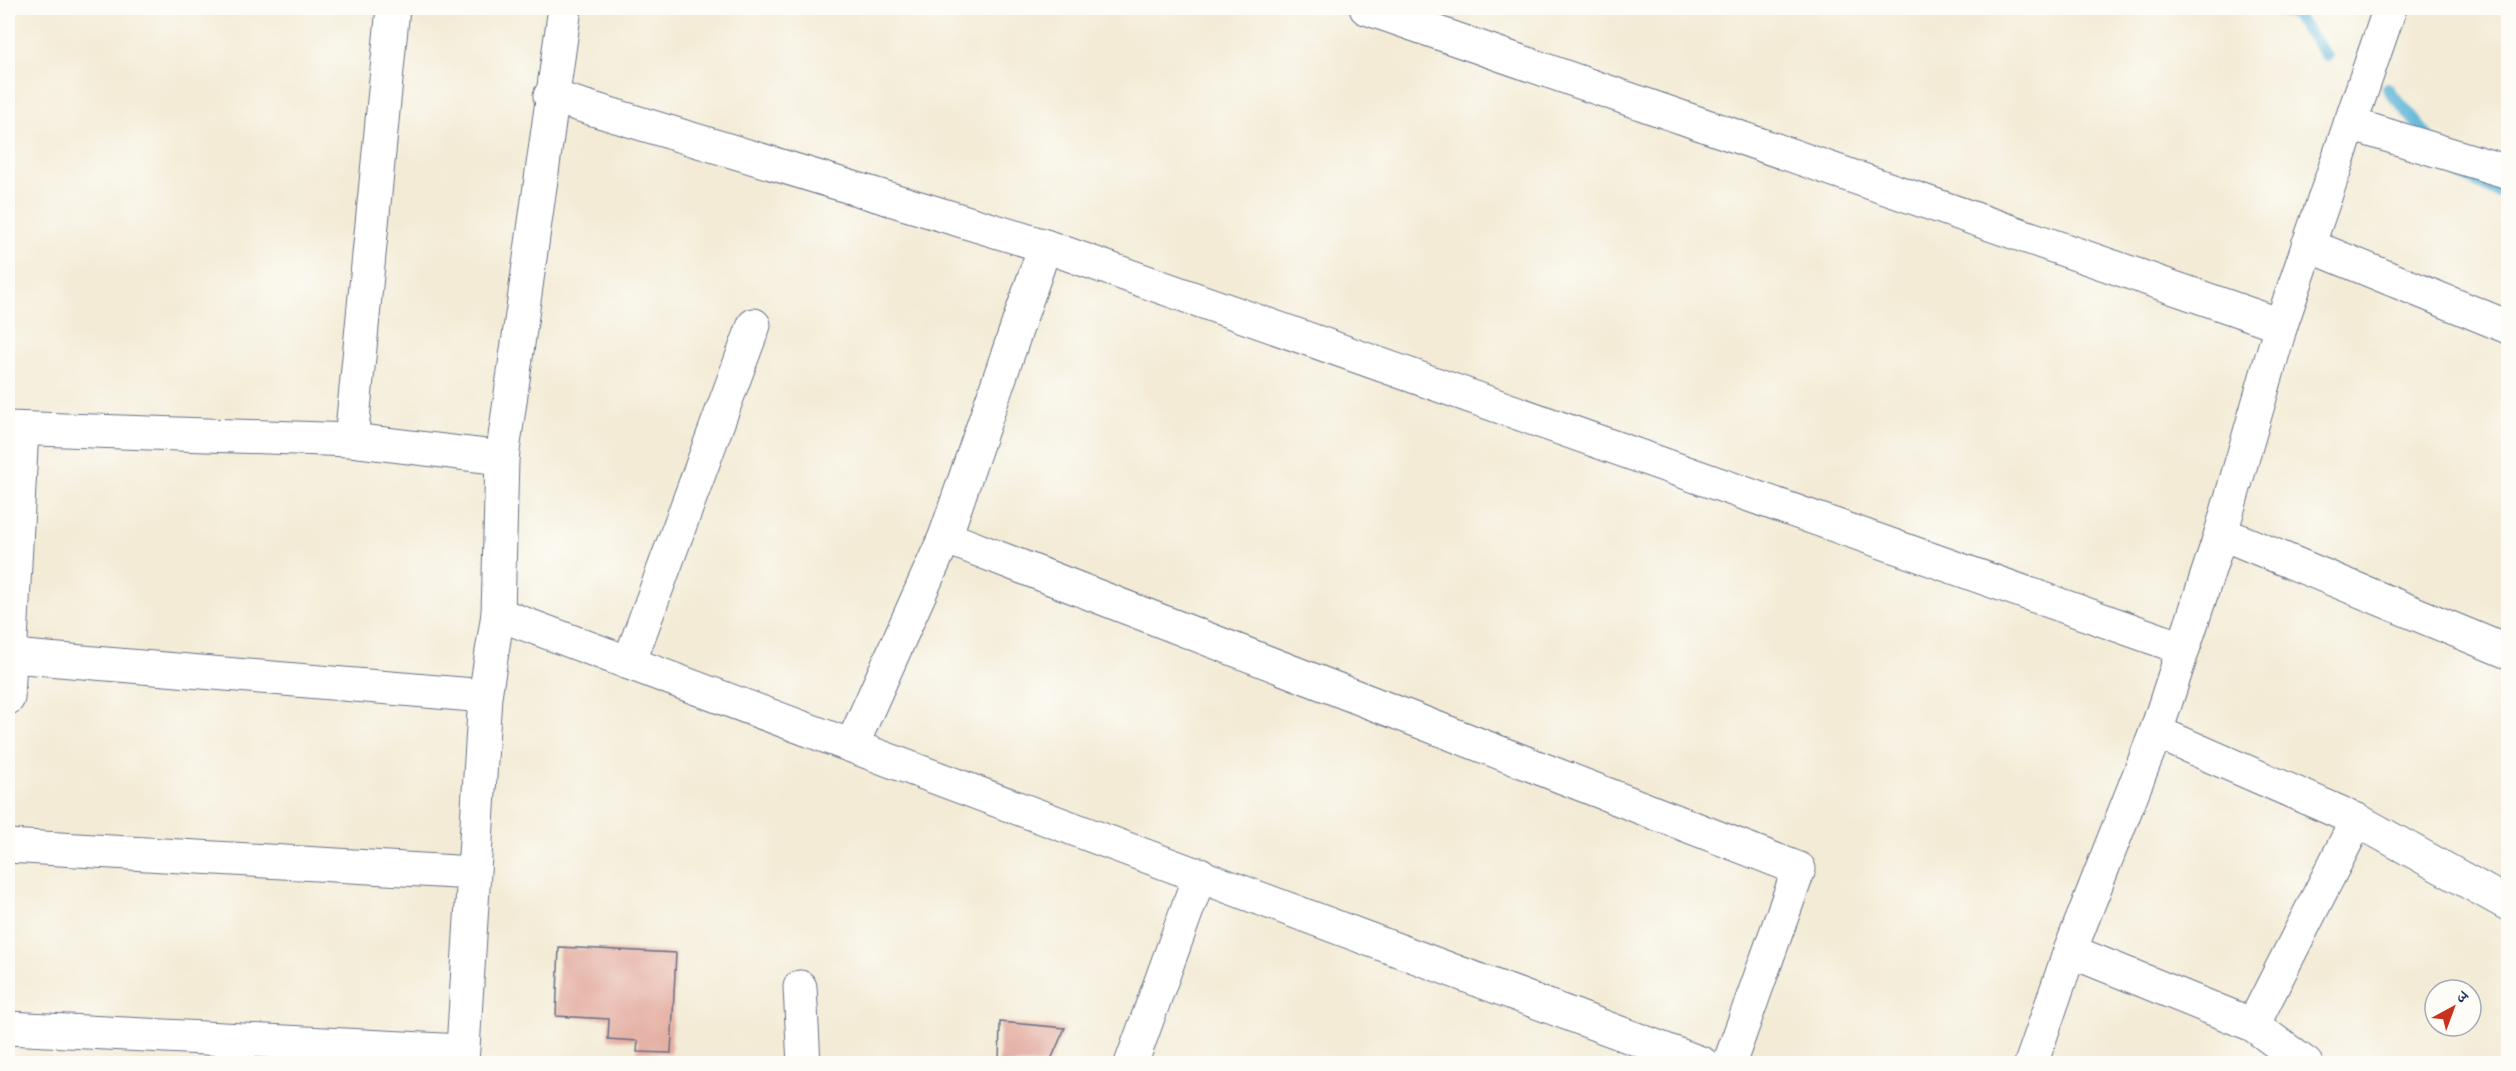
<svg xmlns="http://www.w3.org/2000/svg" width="2516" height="1071" viewBox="0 0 2516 1071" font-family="'Old Standard TT','Noto Serif Devanagari',serif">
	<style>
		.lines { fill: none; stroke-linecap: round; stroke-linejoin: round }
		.stream { stroke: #5ab4d7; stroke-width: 12 }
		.building { fill: #e4afa3 }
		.street-casing { stroke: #677188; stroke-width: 35 }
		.street { stroke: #fff; stroke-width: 33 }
	</style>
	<rect width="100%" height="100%" fill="#fdfcf7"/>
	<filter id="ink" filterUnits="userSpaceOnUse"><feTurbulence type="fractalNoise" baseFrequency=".0167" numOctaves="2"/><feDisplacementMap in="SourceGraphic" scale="12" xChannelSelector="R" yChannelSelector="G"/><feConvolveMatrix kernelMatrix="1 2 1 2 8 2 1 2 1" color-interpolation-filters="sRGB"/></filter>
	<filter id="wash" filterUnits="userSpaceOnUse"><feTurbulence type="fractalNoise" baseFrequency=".008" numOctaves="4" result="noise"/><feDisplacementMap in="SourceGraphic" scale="24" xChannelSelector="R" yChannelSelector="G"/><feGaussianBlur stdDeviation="1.35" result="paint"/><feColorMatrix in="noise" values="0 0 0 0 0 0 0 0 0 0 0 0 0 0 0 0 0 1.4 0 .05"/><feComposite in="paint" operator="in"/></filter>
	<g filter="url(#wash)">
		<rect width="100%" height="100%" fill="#f3ebd5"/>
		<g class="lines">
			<!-- stream -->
			<g class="stream">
				<path d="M 2270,8 L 2294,14 L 2327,56"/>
				<path d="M 2387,88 L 2431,140"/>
				<path d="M 2458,173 L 2508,197"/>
			</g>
		</g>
		<g id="blocks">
			<!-- building -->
			<g class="building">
				<path d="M 559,947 L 676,953 L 671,1053 L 637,1052 L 638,1041 L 608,1039 L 609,1019 L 556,1016 Z"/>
				<path d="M 1000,1022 L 1065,1028 L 1049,1064 L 999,1064 Z"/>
			</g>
		</g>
	</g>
	<g filter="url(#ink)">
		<use href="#blocks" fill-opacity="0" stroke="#677188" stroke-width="1.5"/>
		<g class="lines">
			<!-- street casing -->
			<g class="street-casing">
				<g id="street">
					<path d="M 1366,8 L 2281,325"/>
					<path d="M 550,96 L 1045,246 L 2182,648"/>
					<path d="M 2350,124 L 2508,172"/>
					<path d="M 2308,245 L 2508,327"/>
					<path d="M 8,428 L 351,440 L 502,458"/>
					<path d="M 351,440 L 393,8"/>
					<path d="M 2221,533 L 2508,652"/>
					<path d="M 945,537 L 1799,869 L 1729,1064"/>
					<path d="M 498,614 L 1703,1064"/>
					<path d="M 12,656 L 485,696"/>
					<path d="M 629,663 L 754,325"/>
					<path d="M 8,698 L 22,429"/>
					<path d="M 2156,732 L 2357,820 L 2508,904"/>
					<path d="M 852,745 L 945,537 L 1045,246"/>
					<path d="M 8,846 L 473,873"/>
					<path d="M 2070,951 L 2253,1025 L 2306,1064"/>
					<path d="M 800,987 L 804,1064"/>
					<path d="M 2253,1025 L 2357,820"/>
					<path d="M 8,1028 L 462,1051"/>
					<path d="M 462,1064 L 485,696 L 498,614 L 502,458 L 565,8"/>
					<path d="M 1131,1064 L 1200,874"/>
					<path d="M 2031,1064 L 2070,951 L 2156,732 L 2221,533 L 2281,325 L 2390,8"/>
				</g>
			</g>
			<!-- street -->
			<use href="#street" class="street"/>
		</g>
	</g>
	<!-- margin -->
	<rect width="2516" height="1071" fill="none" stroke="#fdfcf7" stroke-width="30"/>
	<!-- north arrow -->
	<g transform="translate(2453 1008) rotate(41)"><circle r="28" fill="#fdfcf7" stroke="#a3aaba" stroke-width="1.5"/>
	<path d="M0-4.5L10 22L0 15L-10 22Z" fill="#c8321e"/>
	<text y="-9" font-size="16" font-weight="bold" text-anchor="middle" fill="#1b2f5e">उ</text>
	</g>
</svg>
